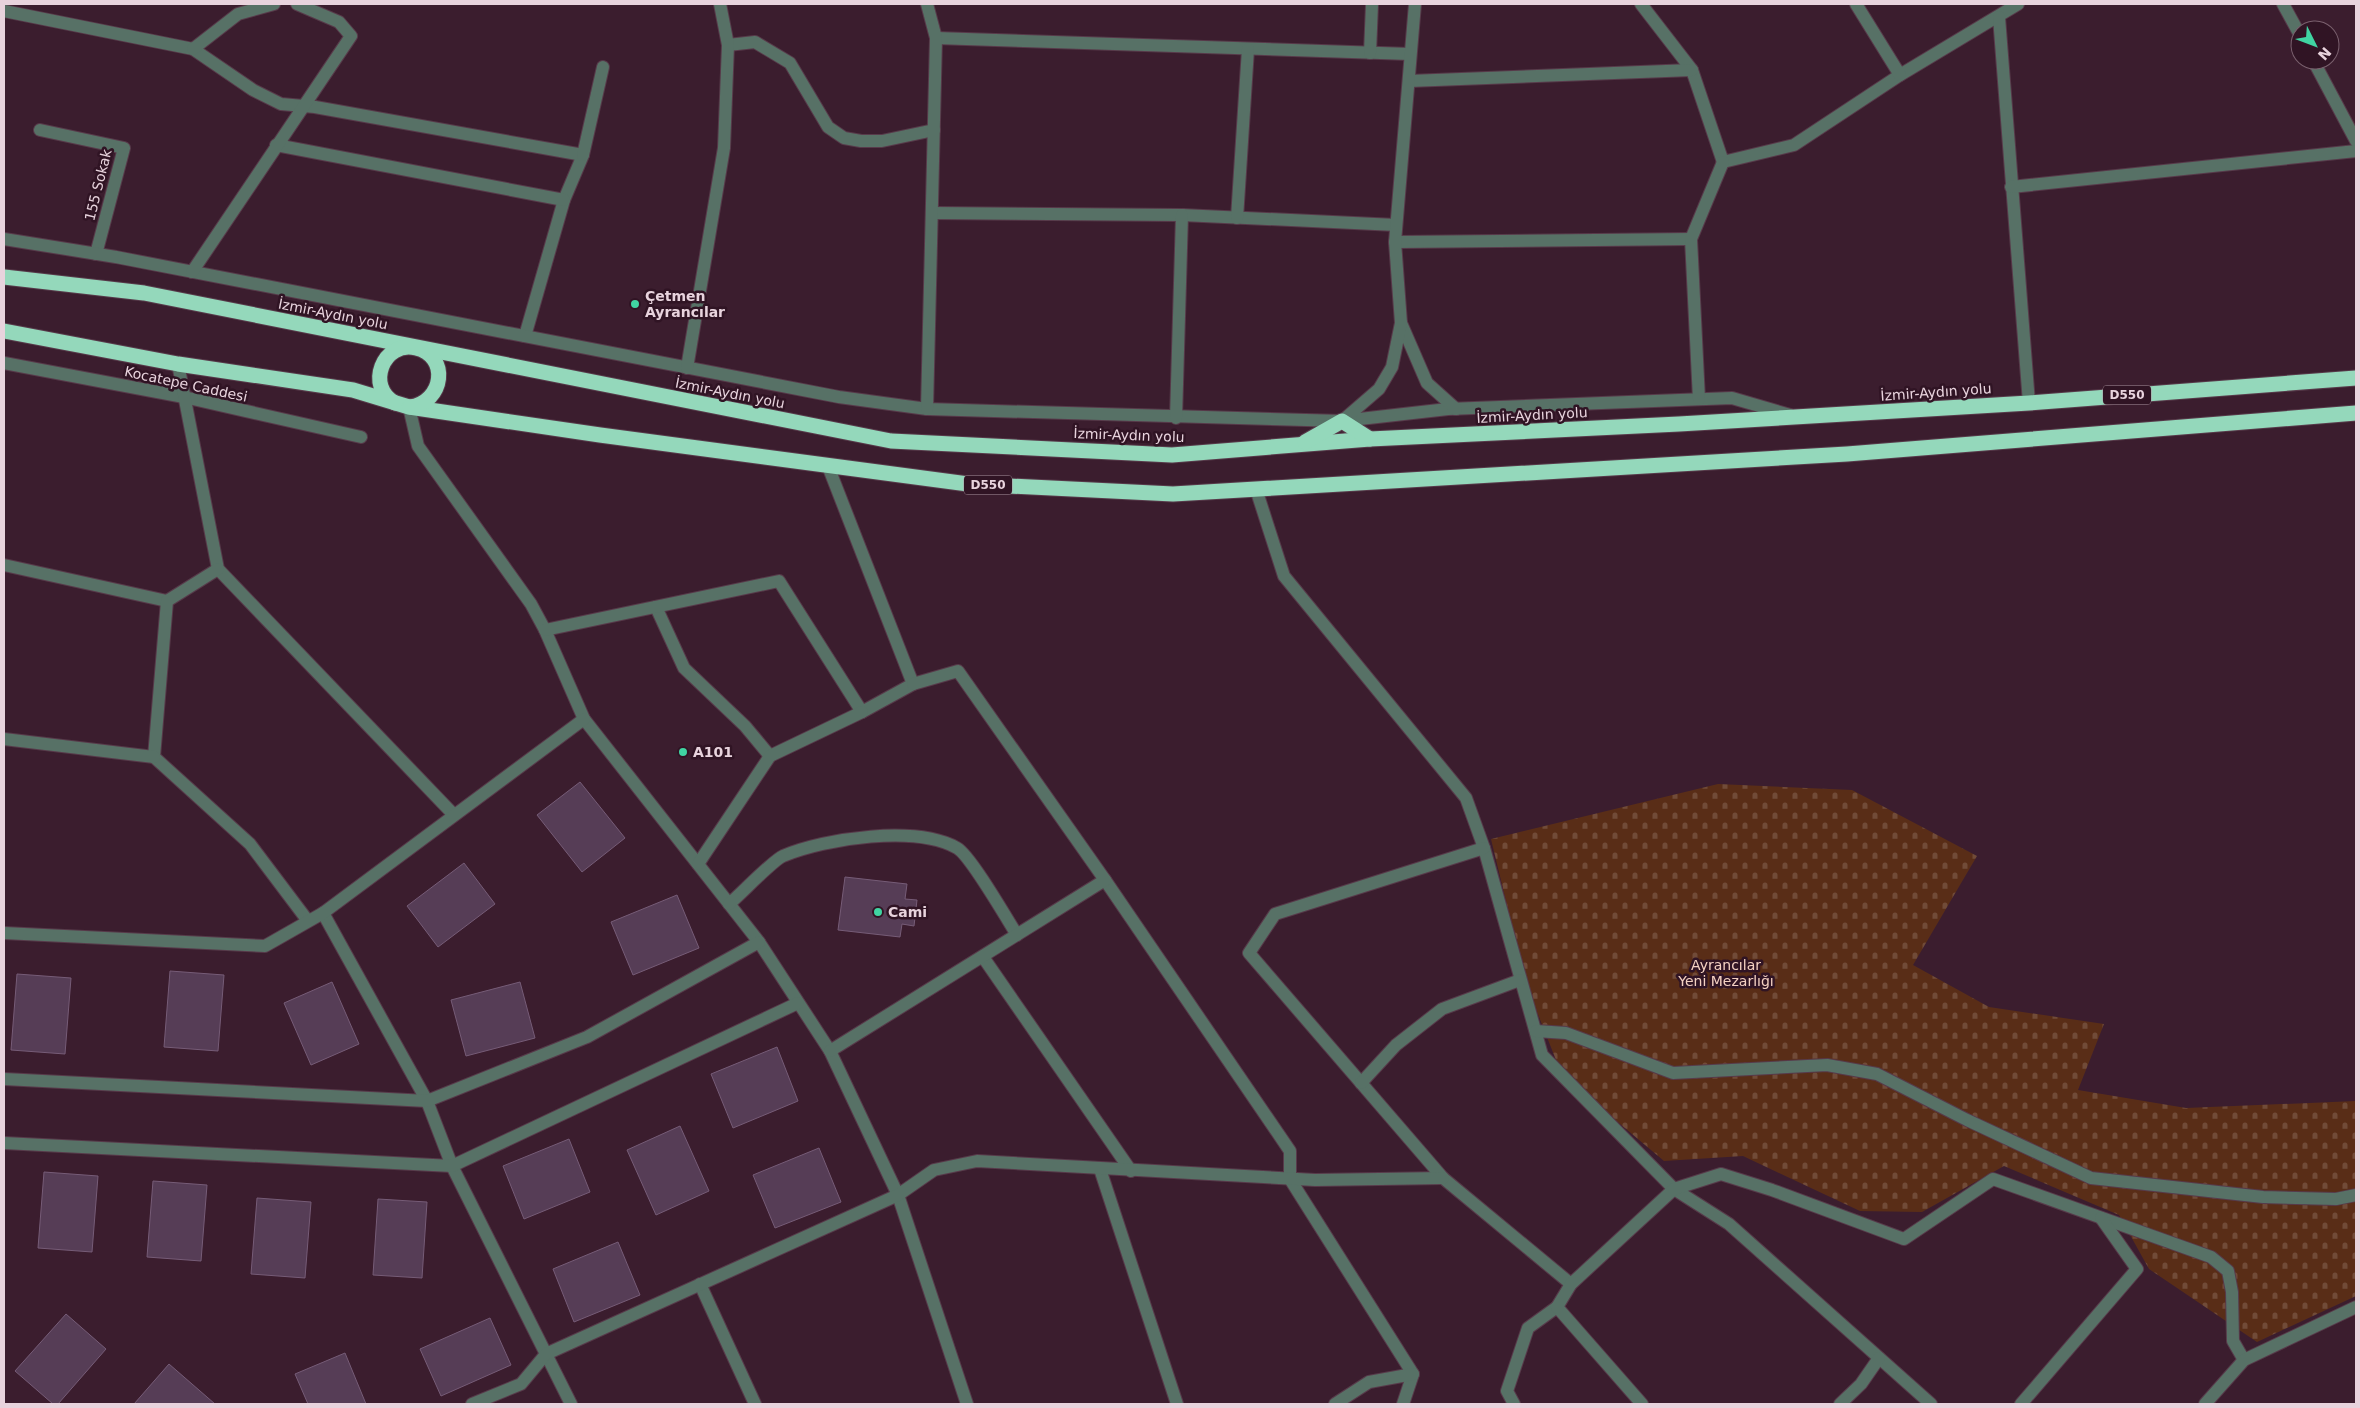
<svg xmlns="http://www.w3.org/2000/svg" width="2360" height="1408" viewBox="0 0 2360 1408" font-family="'DejaVu Sans',sans-serif">
	<style>
		.cemetery { fill: url(#cemetery-stones) }
		.building { fill: #563d56; stroke: #765c77 }
		.lines { fill: none; stroke-linecap: round; stroke-linejoin: round }
		.minor-casing { stroke: #573a4a; stroke-width: 14 }
		.highway-casing { stroke: #573a4a; stroke-width: 17 }
		.minor { stroke: #577166; stroke-width: 12 }
		.highway { stroke: #94d8bb; stroke-width: 15 }
		.poi-dot { fill: #40d4a2; stroke: #301424; stroke-width: 2 }
		.labels { text-anchor: middle; dominant-baseline: central; stroke-width: 5; stroke-linejoin: round; paint-order: stroke }
		.shield { fill: #301424; stroke: #b19aa6; stroke-width: 1 }
		.shield-label { font-size: 12px; font-weight: bold; fill: #e8d3dd }
		.street-label { font-size: 14px; fill: #e8d3dd; stroke: #301424 }
		.poi-label { font-size: 14px; font-weight: bold; fill: #e8d3dd; stroke: #301424; text-anchor: start }
		.park-label { font-size: 14px; fill: #f4d1c2; stroke: #301424 }
	</style>
	<defs>
		<pattern id="cemetery-stones" width="16" height="16" patternUnits="userSpaceOnUse" patternTransform="scale(1.25)"><rect width="16" height="16" fill="#592d17"/><path d="M2 7V4a2 2 0 0 1 4 0v3zM10 15v-3a2 2 0 0 1 4 0v3z" fill="#714b38"/></pattern>
	</defs>
	<rect width="100%" height="100%" fill="#3b1d2e"/>
	<!-- cemetery -->
	<path class="cemetery" d="M 1718,784 L 1852,790 L 1977,856 L 1913,965 L 1989,1007 L 2104,1024 L 2078,1090 L 2186,1108 L 2356,1101 L 2356,1296 L 2257,1342 L 2149,1269 L 2119,1215 L 2004,1166 L 1922,1212 L 1860,1211 L 1743,1156 L 1664,1161 L 1575,1086 L 1556,1060 L 1526,984 L 1491,839 Z"/>
	<!-- building -->
	<g class="building">
		<path d="M 580,782 L 625,838 L 582,872 L 537,815 Z"/>
		<path d="M 464,863 L 495,904 L 438,947 L 407,906 Z"/>
		<path d="M 845,877 L 907,884 L 905,899 L 917,900 L 914,926 L 902,924 L 900,937 L 838,930 Z"/>
		<path d="M 677,895 L 699,948 L 633,975 L 611,922 Z"/>
		<path d="M 170,971 L 224,975 L 218,1051 L 164,1047 Z"/>
		<path d="M 17,974 L 71,978 L 65,1054 L 11,1050 Z"/>
		<path d="M 332,982 L 359,1044 L 311,1065 L 284,1003 Z"/>
		<path d="M 520,982 L 535,1038 L 466,1056 L 451,1000 Z"/>
		<path d="M 777,1047 L 798,1101 L 733,1128 L 711,1074 Z"/>
		<path d="M 680,1126 L 709,1191 L 656,1215 L 627,1150 Z"/>
		<path d="M 569,1139 L 590,1192 L 524,1219 L 503,1166 Z"/>
		<path d="M 819,1148 L 841,1202 L 775,1228 L 753,1175 Z"/>
		<path d="M 44,1172 L 98,1176 L 92,1252 L 38,1248 Z"/>
		<path d="M 153,1181 L 207,1185 L 201,1261 L 147,1257 Z"/>
		<path d="M 257,1198 L 311,1202 L 305,1278 L 251,1274 Z"/>
		<path d="M 378,1199 L 427,1202 L 422,1278 L 373,1275 Z"/>
		<path d="M 618,1242 L 640,1295 L 574,1322 L 553,1269 Z"/>
		<path d="M 66,1314 L 106,1349 L 58,1404 L 53,1404 L 15,1371 Z"/>
		<path d="M 490,1318 L 511,1365 L 441,1396 L 420,1349 Z"/>
		<path d="M 345,1353 L 366,1404 L 308,1404 L 295,1374 Z"/>
		<path d="M 169,1364 L 215,1404 L 134,1404 Z"/>
	</g>
	<g class="lines">
		<!-- minor casing -->
		<g class="minor-casing">
			<g id="minor">
				<path d="M 1641,4 L 1692,70 L 1723,162 L 1794,145 L 1900,75 L 2018,4"/>
				<path d="M 1856,4 L 1900,75"/>
				<path d="M 2283,4 L 2300,35"/>
				<path d="M 4,11 L 193,49 L 253,90 L 281,104 L 315,107 L 583,155 L 564,200 L 525,336"/>
				<path d="M 1999,17 L 2029,403"/>
				<path d="M 936,38 L 1410,54"/>
				<path d="M 728,45 L 755,42 L 790,63 L 828,127 L 844,138 L 861,141 L 882,141 L 934,130"/>
				<path d="M 193,49 L 238,14 L 274,4"/>
				<path d="M 1370,53 L 1372,4"/>
				<path d="M 2313,60 L 2356,141"/>
				<path d="M 1409,81 L 1692,70"/>
				<path d="M 40,130 L 124,148 L 96,254"/>
				<path d="M 276,145 L 564,200"/>
				<path d="M 583,155 L 603,67"/>
				<path d="M 2011,187 L 2356,151"/>
				<path d="M 932,213 L 1182,215 L 1396,225"/>
				<path d="M 1237,218 L 1248,49"/>
				<path d="M 4,239 L 116,257 L 839,397 L 927,409 L 1342,421 L 1448,409 L 1732,398 L 1790,415"/>
				<path d="M 1395,242 L 1691,239"/>
				<path d="M 192,272 L 351,36 L 339,22 L 297,4"/>
				<path d="M 1401,323 L 1427,383 L 1456,409"/>
				<path d="M 4,363 L 184,397 L 361,437"/>
				<path d="M 178,364 L 218,569 L 454,815"/>
				<path d="M 687,368 L 724,148 L 728,45 L 720,4"/>
				<path d="M 1699,399 L 1691,239 L 1723,162"/>
				<path d="M 409,407 L 418,446 L 531,604 L 545,630 L 584,719 L 759,942 L 830,1051 L 898,1195 L 967,1404"/>
				<path d="M 927,409 L 936,38 L 927,4"/>
				<path d="M 1176,418 L 1182,215"/>
				<path d="M 1342,421 L 1379,389 L 1392,367 L 1401,323 L 1395,242 L 1415,4"/>
				<path d="M 1256,489 L 1284,576 L 1466,798 L 1484,848 L 1542,1055 L 1674,1189 L 1729,1224 L 1931,1404"/>
				<path d="M 4,565 L 167,601"/>
				<path d="M 218,569 L 167,601 L 154,757 L 250,844 L 308,921"/>
				<path d="M 656,607 L 684,668 L 745,726 L 770,756"/>
				<path d="M 545,630 L 779,581 L 862,712 L 913,684 L 828,466"/>
				<path d="M 4,739 L 154,757"/>
				<path d="M 1484,848 L 1275,914 L 1249,953 L 1443,1178 L 1571,1284"/>
				<path d="M 698,864 L 770,756 L 862,712"/>
				<path d="M 1105,880 L 1290,1151 L 1290,1179 L 1413,1374 L 1403,1404"/>
				<path d="M 729,904 C 741,894 772,861 783,856 C 826,838 916,825 957,848 C 970,855 1007,919 1017,935"/>
				<path d="M 323,913 L 427,1101 L 452,1166 L 571,1404"/>
				<path d="M 4,933 L 265,946 L 323,913 L 584,719"/>
				<path d="M 983,957 L 1131,1171"/>
				<path d="M 1536,1031 L 1566,1033 L 1673,1073 L 1827,1065 L 1877,1074 L 1967,1120 L 2091,1178 L 2263,1197 L 2336,1199 L 2356,1195"/>
				<path d="M 830,1051 L 1105,880 L 958,671 L 913,684"/>
				<path d="M 4,1079 L 427,1101 L 587,1037 L 759,942"/>
				<path d="M 1361,1083 L 1396,1045 L 1442,1009 L 1520,980"/>
				<path d="M 4,1143 L 452,1166 L 798,1003"/>
				<path d="M 1100,1169 L 1177,1404"/>
				<path d="M 700,1284 L 755,1404"/>
				<path d="M 472,1404 L 521,1384 L 546,1354 L 898,1195 L 934,1170 L 977,1161 L 1315,1180 L 1443,1178"/>
				<path d="M 1335,1404 L 1369,1382 L 1413,1374"/>
				<path d="M 1514,1404 L 1507,1391 L 1528,1328 L 1557,1307"/>
				<path d="M 1642,1404 L 1557,1307 L 1571,1284 L 1674,1189 L 1721,1174 L 1772,1190 L 1904,1239 L 1993,1179 L 2211,1257 L 2228,1271 L 2232,1292 L 2233,1341 L 2244,1360"/>
				<path d="M 1840,1404 L 1861,1384 L 1879,1358"/>
				<path d="M 2021,1404 L 2137,1269 L 2101,1218"/>
				<path d="M 2205,1404 L 2244,1360 L 2356,1307"/>
			</g>
		</g>
		<!-- highway casing -->
		<g class="highway-casing">
			<g id="highway">
				<path d="M 4,277 L 144,293 L 891,441 L 1172,455 L 1370,439 L 1679,424 L 2029,403 L 2356,378"/>
				<path d="M 4,331 L 178,364 L 353,390 L 409,407 L 600,435 L 968,484 L 1173,494 L 1847,454 L 2356,413"/>
				<path d="M 395,403 C 365,387 383,340 416,348 C 450,356 444,402 410,407"/>
				<path d="M 1305,442 L 1342,421 L 1370,439"/>
			</g>
		</g>
		<!-- minor -->
		<use href="#minor" class="minor"/>
		<!-- highway -->
		<use href="#highway" class="highway"/>
	</g>
	<!-- markers -->
	<g class="poi-dot">
		<circle cx="635" cy="304" r="5"/>
		<circle cx="683" cy="752" r="5"/>
		<circle cx="878" cy="912" r="5"/>
	</g>
	<g class="labels">
		<!-- shield labels -->
		<g class="shield">
			<rect x="2103" y="385.5" width="48" height="19" rx="4"/>
			<rect x="964" y="475.5" width="48" height="19" rx="4"/>
		</g>
		<g class="shield-label">
			<text x="2127" y="395">D550</text>
			<text x="988" y="485">D550</text>
		</g>
		<!-- street labels -->
		<g class="street-label">
			<text transform="translate(98 185) rotate(-76)">155 Sokak</text>
			<text transform="translate(333 314) rotate(11)">İzmir-Aydın yolu</text>
			<text transform="translate(186 384) rotate(12)">Kocatepe Caddesi</text>
			<text transform="translate(1936 392) rotate(-4)">İzmir-Aydın yolu</text>
			<text transform="translate(730 393) rotate(11)">İzmir-Aydın yolu</text>
			<text transform="translate(1532 415) rotate(-3)">İzmir-Aydın yolu</text>
			<text transform="translate(1129 435) rotate(2)">İzmir-Aydın yolu</text>
		</g>
		<!-- poi labels -->
		<g class="poi-label">
			<text x="645" y="296">Çetmen<tspan x="645" dy="16">Ayrancılar</tspan></text>
			<text x="693" y="752">A101</text>
			<text x="888" y="912">Cami</text>
		</g>
		<!-- park labels -->
		<g class="park-label">
			<text x="1726" y="965">Ayrancılar<tspan x="1726" dy="16">Yeni Mezarlığı</tspan></text>
		</g>
	</g>
	<!-- border -->
	<rect width="2360" height="1408" fill="none" stroke="#e8d3dd" stroke-width="10"/>
	<!-- north arrow -->
	<g transform="translate(2315 45) rotate(132)"><circle r="24" fill="#301424" stroke="#7a606e"/>
	<path d="M0-4L9 19L0 12L-9 19Z" fill="#40d4a2"/>
	<text y="-8" font-size="14" font-weight="bold" text-anchor="middle" fill="#e8d3dd">N</text>
	</g>
</svg>
